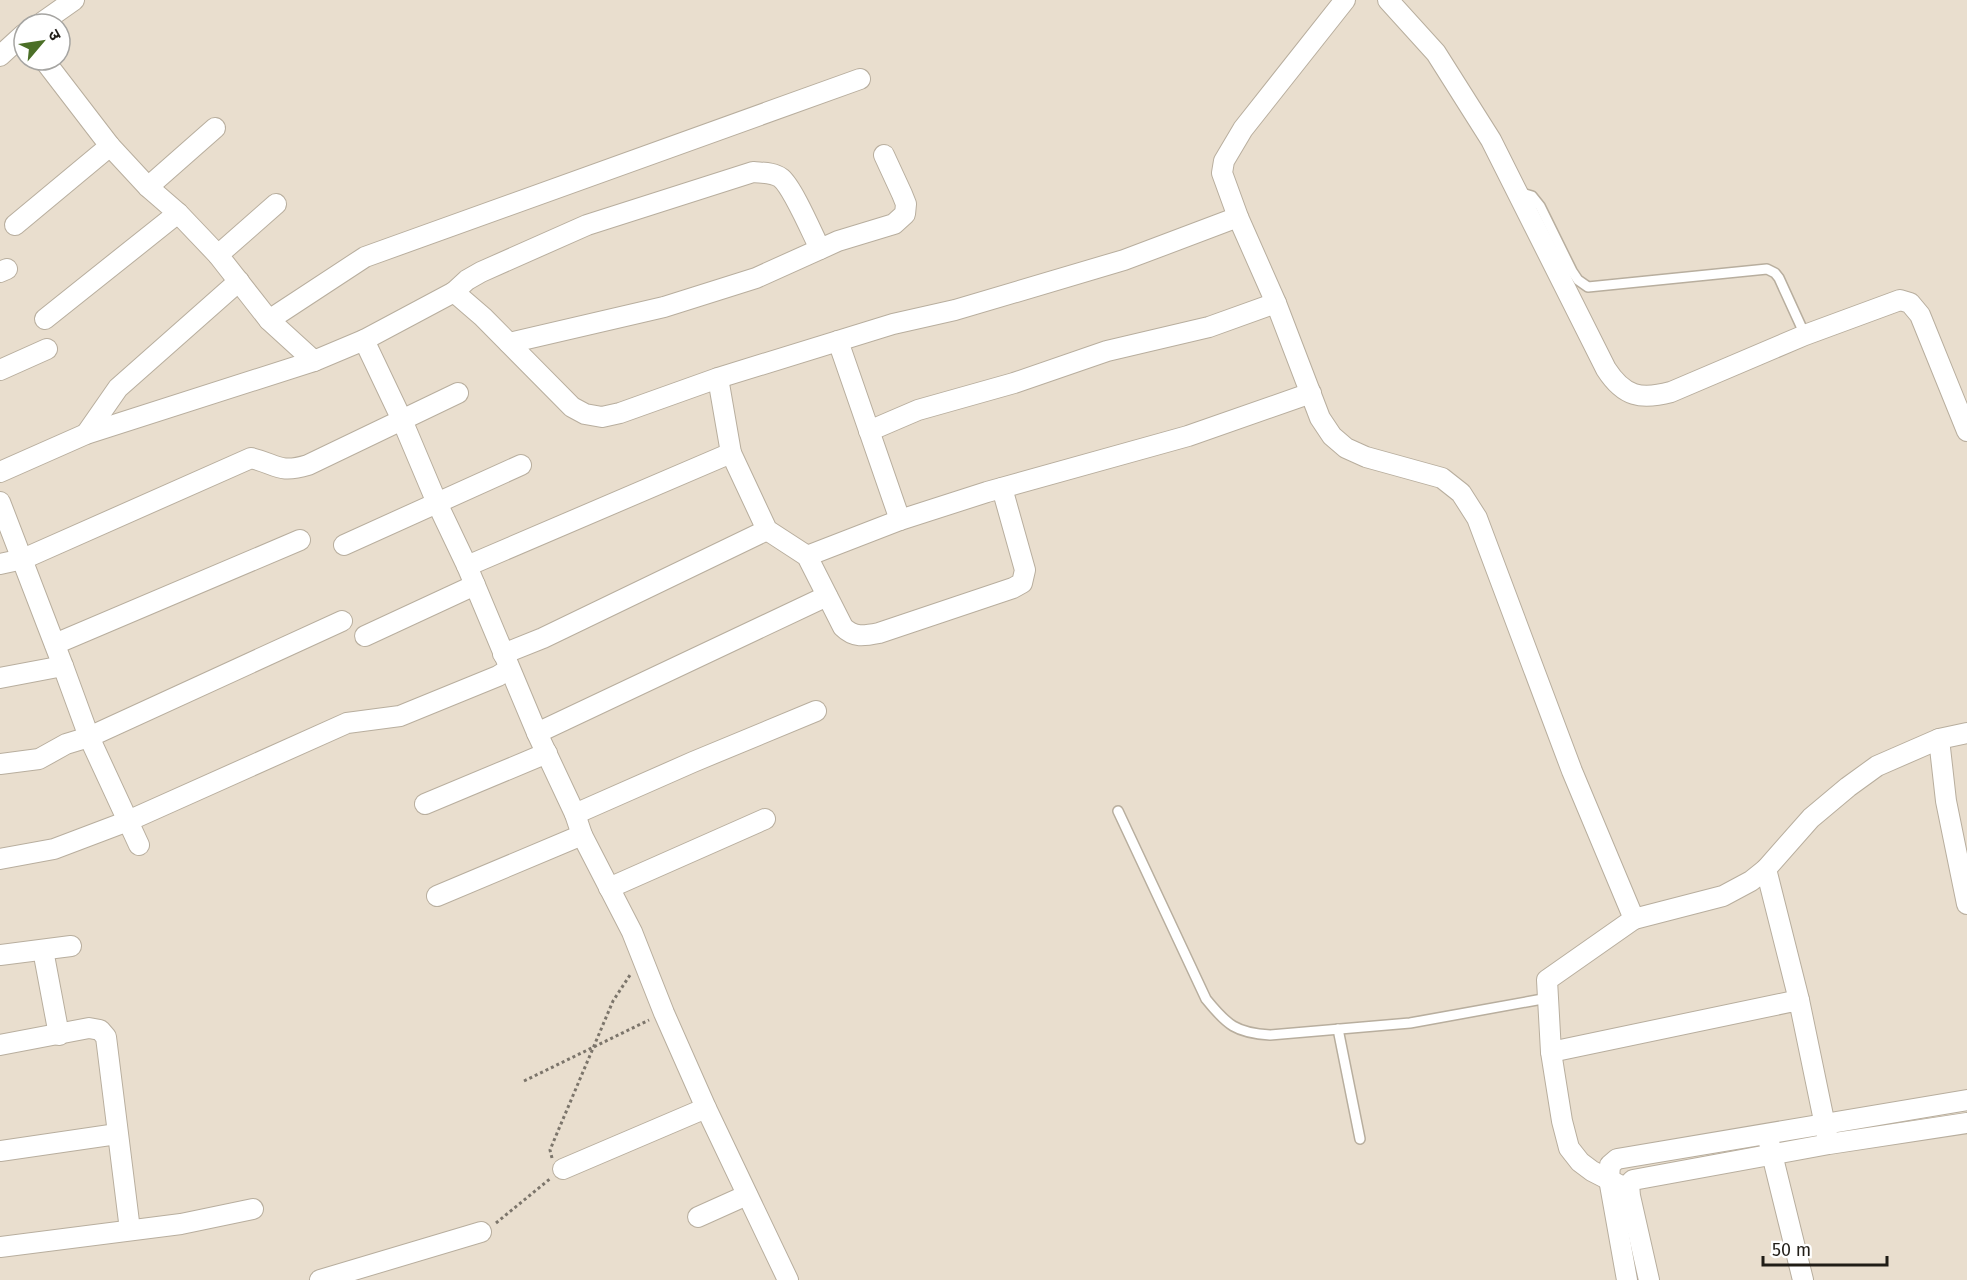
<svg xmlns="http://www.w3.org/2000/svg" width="1967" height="1280" viewBox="0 0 1967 1280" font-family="'Fira Sans','Noto Sans Devanagari',sans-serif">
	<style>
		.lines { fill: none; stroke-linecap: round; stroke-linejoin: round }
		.service-casing { stroke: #b8ae9e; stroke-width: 12 }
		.minor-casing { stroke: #b8ae9e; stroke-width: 22 }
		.path { stroke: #7c756b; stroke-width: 3; stroke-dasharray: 3 3; stroke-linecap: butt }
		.service { stroke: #fff; stroke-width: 9 }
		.minor { stroke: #fff; stroke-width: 20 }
	</style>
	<rect width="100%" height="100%" fill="#e9dece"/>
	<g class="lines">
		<!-- service casing -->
		<g class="service-casing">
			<g id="service">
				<path d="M 1518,192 L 1532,196 L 1540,206 L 1572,271 L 1578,280 L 1588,287 L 1767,269 L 1775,273 L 1779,278 L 1805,335"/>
				<path d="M 1118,811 L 1206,999 C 1227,1025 1236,1033 1270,1035 L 1410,1023 L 1548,998"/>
				<path d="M 1338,1029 L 1360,1139"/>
			</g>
		</g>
		<!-- minor casing -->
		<g class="minor-casing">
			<g id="minor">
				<path d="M 1345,0 L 1243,129 L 1224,161 L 1222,173 L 1238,217 L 1276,303 L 1320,418 L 1332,436 L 1346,448 L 1366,457 L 1442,478 L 1461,493 L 1477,518 L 1572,771 L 1634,919 L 1547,980 L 1551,1052 L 1562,1121 L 1569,1148 L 1580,1162 L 1592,1171 L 1629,1190"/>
				<path d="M 1388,0 L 1436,53 L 1491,140 L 1606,369 C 1624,397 1641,400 1671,392 L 1805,335 L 1900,300 L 1910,303 L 1920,315 L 1967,431"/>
				<path d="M 40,24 L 74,0"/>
				<path d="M 0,56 L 24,34"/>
				<path d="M 44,60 L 110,146 L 148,187 L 178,213 L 218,255 L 269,320 L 314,361 L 364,340 L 454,292 L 483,317 L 572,407 L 585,414 L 602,417 L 620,413 L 718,378 L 893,324 L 955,310 L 1124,260 L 1238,217"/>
				<path d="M 148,187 L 215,128"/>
				<path d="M 15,225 L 110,146"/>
				<path d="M 218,255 L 276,204"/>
				<path d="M 0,272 L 7,269"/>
				<path d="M 454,292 L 467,280 L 481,272 L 587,225 L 753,172 C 762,173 773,172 781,178 C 793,188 812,233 820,249"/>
				<path d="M 45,319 L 178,213"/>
				<path d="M 269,320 L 365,257 L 860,79"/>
				<path d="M 364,340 L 402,420 L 437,503 L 467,566 L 537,733 L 575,814 L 582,835 L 632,932 L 664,1013 L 706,1108 L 788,1280"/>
				<path d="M 838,341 L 900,520 L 987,492 L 1188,436 L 1311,393"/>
				<path d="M 509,343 L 664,307 L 756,278 L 838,241 L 894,224 L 905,214 L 906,204 L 902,194 L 884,155"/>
				<path d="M 0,370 L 47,349"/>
				<path d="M 718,378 L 731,453 L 767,530 L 807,556 L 843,627 C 854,638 864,636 879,633 L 1013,588 L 1022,583 L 1025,570 L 1002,488"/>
				<path d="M 869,431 L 918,410 L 1014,383 L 1107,351 L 1209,327 L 1276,303"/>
				<path d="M 86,434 L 118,388 L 239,281"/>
				<path d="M 0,472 L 86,434 L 314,361"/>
				<path d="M 0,502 L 63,666 L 0,678"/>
				<path d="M 344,545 L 521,465"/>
				<path d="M 807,556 L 900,520"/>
				<path d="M 0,564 L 23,559 L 251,458 C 277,464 278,474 308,465 L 458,393"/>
				<path d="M 467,566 L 731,453"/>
				<path d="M 365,636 L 475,585"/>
				<path d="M 55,644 L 300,540"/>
				<path d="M 503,654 L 543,638 L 767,530"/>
				<path d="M 63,666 L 89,737 L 139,845"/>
				<path d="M 537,733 L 827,596"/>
				<path d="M 1967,733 L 1939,739 L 1946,801 L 1967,904"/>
				<path d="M 0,764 L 39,759 L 66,744 L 89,737 L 342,621"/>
				<path d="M 425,804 L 547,753"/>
				<path d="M 575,814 L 693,762 L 816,711"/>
				<path d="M 0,859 L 54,849 L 128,821 L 347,723 L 400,716 L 498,676 L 509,669"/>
				<path d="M 1766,869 L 1799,1000"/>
				<path d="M 609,888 L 765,819"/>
				<path d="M 437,896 L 582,835"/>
				<path d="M 1634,919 L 1723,896 L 1751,881 L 1766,869 L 1811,818 L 1848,787 L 1877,766 L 1939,739"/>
				<path d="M 43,950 L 59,1035"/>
				<path d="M 0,955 L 71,946"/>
				<path d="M 0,1045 L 89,1028 L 100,1030 L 106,1037 L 130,1230"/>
				<path d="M 1551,1052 L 1799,1000 L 1827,1135"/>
				<path d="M 1769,1142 L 1803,1280"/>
				<path d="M 0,1151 L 117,1134"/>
				<path d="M 563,1169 L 706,1108"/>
				<path d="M 698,1217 L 747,1195"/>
				<path d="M 0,1247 L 181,1224 L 253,1209"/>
				<path d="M 320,1280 L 481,1232"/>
				<path d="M 1627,1280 L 1609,1179 L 1610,1165 L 1617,1159 L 1967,1100"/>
				<path d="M 1649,1280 L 1630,1196 L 1629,1184 L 1633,1180 L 1829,1144 L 1967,1123"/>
			</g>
		</g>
		<!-- path -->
		<g class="path">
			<path d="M 524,1081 L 649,1020"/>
			<path d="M 552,1158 L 550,1150 L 555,1138 L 613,1001 L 630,975"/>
			<path d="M 496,1223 L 551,1178"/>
		</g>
		<!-- service -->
		<use href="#service" class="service"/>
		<!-- minor -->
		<use href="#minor" class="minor"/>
	</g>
	<!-- north arrow -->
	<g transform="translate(42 42) rotate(61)"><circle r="28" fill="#ffffff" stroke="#a6a5a2" stroke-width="1.5"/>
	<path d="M0-4.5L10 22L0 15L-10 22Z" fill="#4b6f27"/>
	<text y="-9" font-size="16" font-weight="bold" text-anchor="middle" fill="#201d17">उ</text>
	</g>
	<!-- scale -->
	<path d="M1763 1256v9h124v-9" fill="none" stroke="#201d17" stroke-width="3"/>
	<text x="1772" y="1256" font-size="18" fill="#201d17" stroke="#ffffff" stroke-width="4.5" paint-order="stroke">50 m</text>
</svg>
